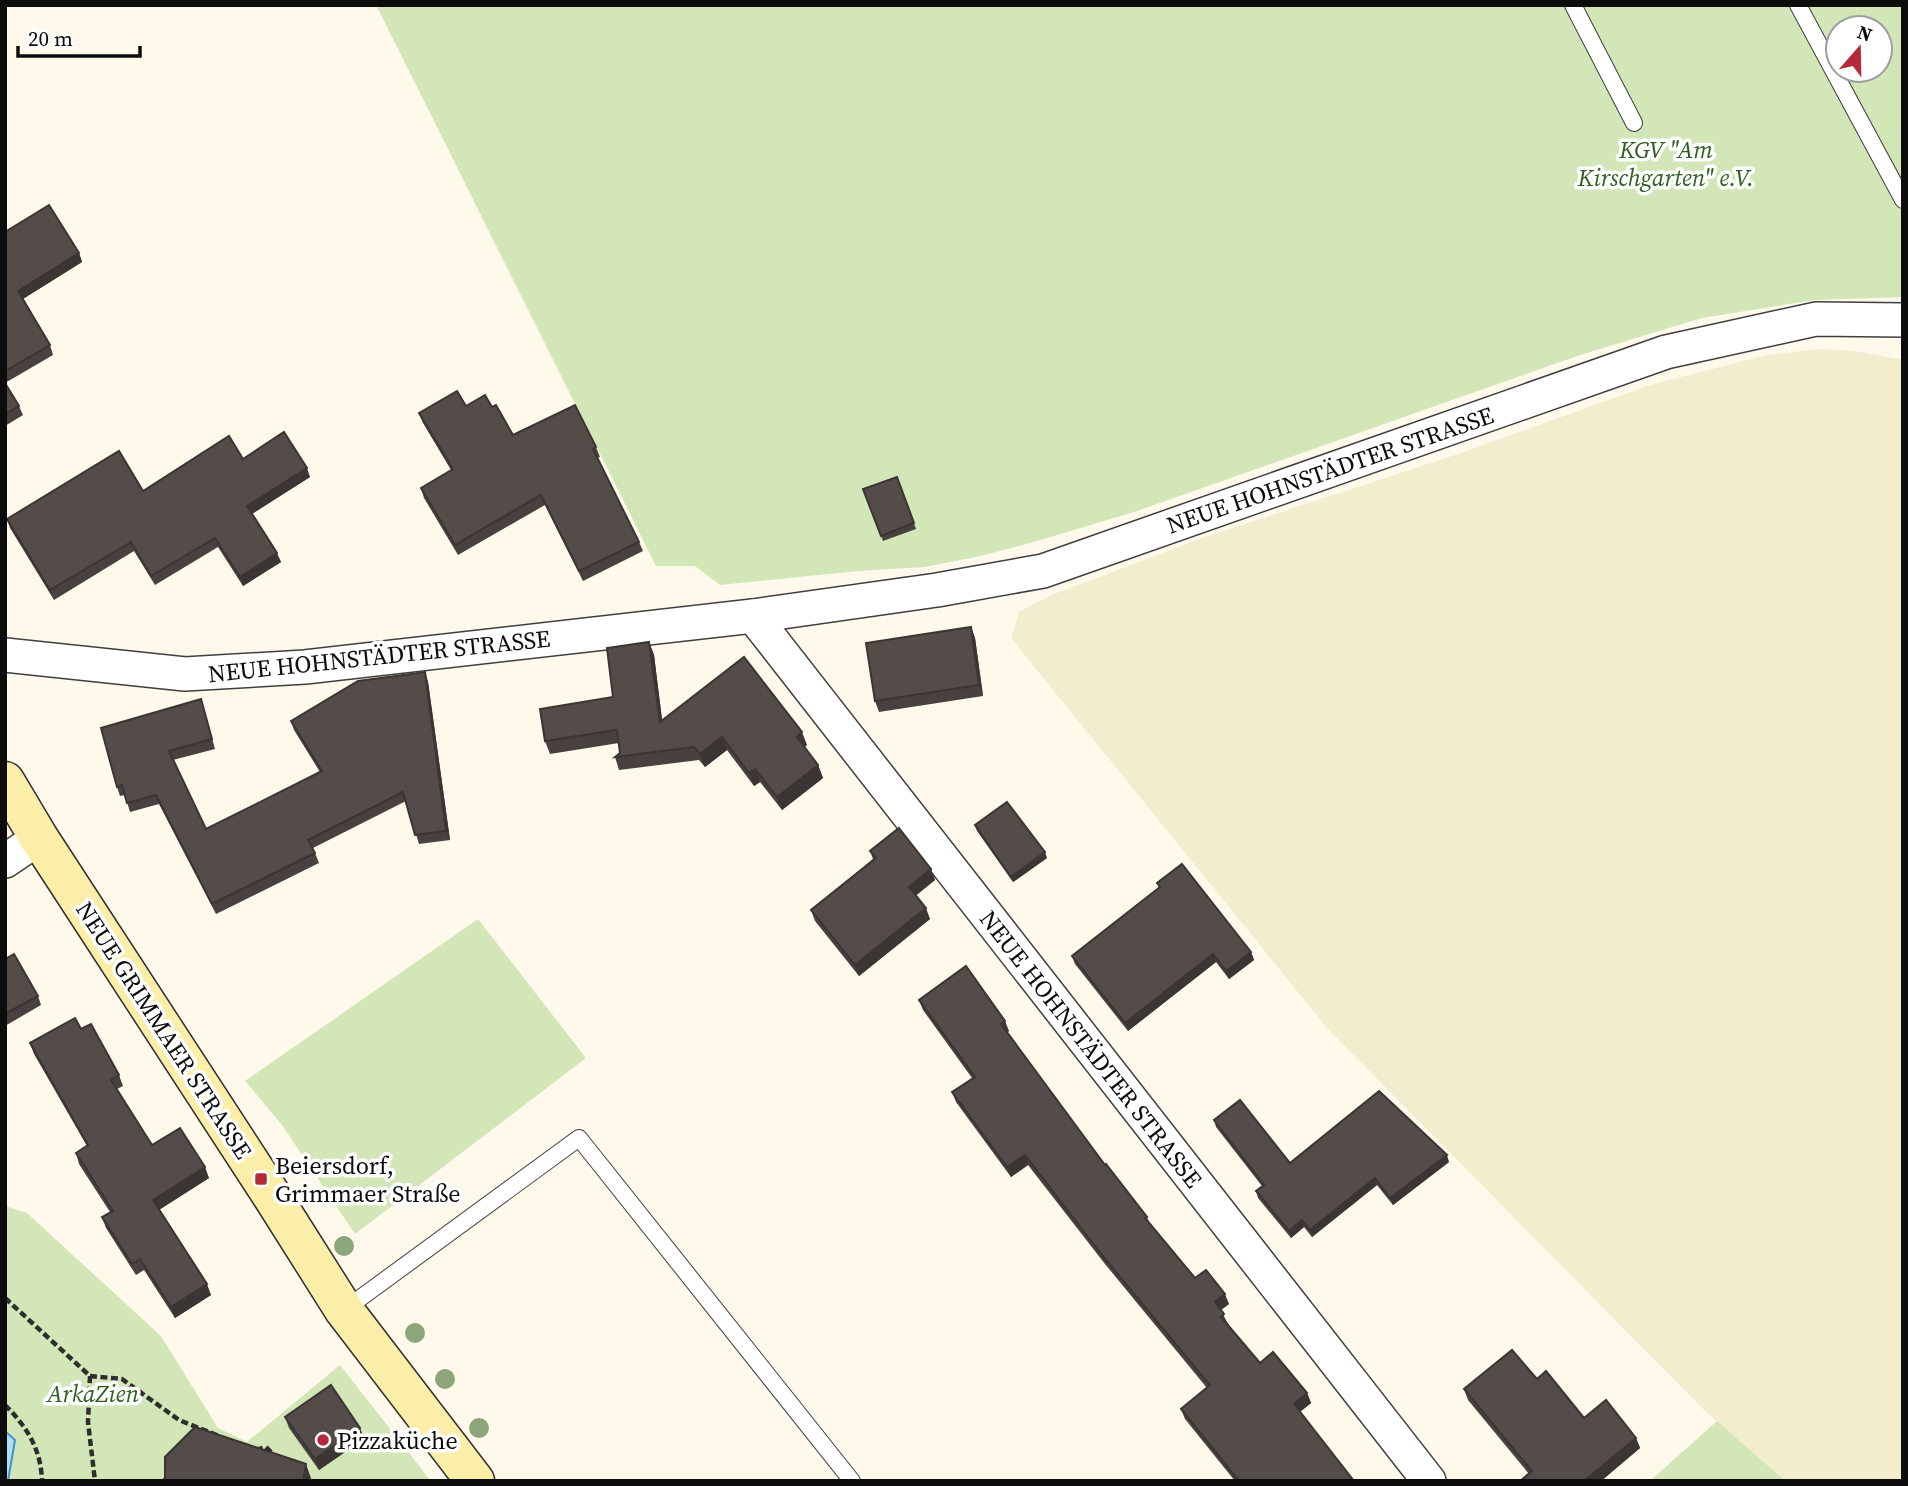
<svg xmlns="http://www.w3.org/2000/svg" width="1908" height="1486" viewBox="0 0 1908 1486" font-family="'Source Serif 4',serif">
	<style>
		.farmland { fill: #f2edcd }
		.green { fill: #d2e6b7; fill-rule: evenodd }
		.water { fill: #b2def3; stroke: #3d96c7; stroke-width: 2 }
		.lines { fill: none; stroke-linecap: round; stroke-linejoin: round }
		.lane-casing { stroke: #3f3f3f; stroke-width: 18 }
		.street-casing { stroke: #3f3f3f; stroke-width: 36 }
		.secondary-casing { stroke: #2e2e2e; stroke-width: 41 }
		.path { stroke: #2e2e2e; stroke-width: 4.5; stroke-dasharray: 7 3.5; stroke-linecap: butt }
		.lane { stroke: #fff; stroke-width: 16 }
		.street { stroke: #fff; stroke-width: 33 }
		.secondary { stroke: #fbeea9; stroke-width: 38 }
		.tree { fill: #8da57b }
		.wall { fill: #48413f }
		.shaded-wall { fill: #3b3533 }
		.building { fill: #544c49; stroke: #3b3533; stroke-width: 2 }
		.poi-dot { fill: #b52a38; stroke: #fff; stroke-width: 2.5 }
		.labels { text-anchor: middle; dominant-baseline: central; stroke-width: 7; stroke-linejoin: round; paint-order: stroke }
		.park-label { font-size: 24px; font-style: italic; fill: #30601f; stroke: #fff }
		.street-label { font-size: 24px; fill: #0c0c0c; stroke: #fff }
		.poi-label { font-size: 24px; fill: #0c0c0c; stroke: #fff; text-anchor: start }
	</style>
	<rect width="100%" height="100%" fill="#fef9eb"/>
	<!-- farmland -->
	<path class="farmland" d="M 1819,349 L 1855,351 L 1903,360 L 1903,1481 L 1785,1481 L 1705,1411 L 1327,1028 L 1011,638 L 1019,612 L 1054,594 L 1205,537 L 1461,453 L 1650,385 L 1767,355 Z"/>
	<!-- green -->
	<g class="green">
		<path d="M 376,5 L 1903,5 L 1903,297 L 1814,300 L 1702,318 L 1583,354 L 1134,512 L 1037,541 L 981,556 L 924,567 L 858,571 L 720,585 L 695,566 L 656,566 ZM 1838,28 L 1880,28 L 1880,70 L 1838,70 Z"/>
		<path d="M 478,919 L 586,1058 L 355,1234 L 282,1125 L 245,1081 Z"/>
		<path d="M 5,1206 L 27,1213 L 161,1336 L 218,1428 L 247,1442 L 340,1365 L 431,1481 L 5,1481 Z"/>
		<path d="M 1717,1421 L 1785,1481 L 1650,1481 Z"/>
	</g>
	<!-- water -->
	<path class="water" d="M 5,1431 L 15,1440 L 8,1481 L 5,1481 Z"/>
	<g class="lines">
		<!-- lane casing -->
		<g class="lane-casing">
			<g id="lane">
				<path d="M 1573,5 L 1634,123"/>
				<path d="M 1798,5 L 1903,200"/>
				<path d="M 344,1310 L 579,1138 L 852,1481"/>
			</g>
		</g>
		<!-- street casing -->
		<g class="street-casing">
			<g id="street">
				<path d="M 753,616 L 1429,1481"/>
				<path d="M 5,655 L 185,674 L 305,667 L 753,616 L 937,590 L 1043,571 L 1666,352 L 1816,319 L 1903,320"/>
				<path d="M 5,861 L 39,838"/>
			</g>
		</g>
		<!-- secondary casing -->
		<g class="secondary-casing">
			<path id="secondary" d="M 5,781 L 39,838 L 272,1196 L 344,1310 L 475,1481"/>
		</g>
		<!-- path -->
		<g class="path">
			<path d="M 5,1298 L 90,1376 L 88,1422 L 95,1481"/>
			<path d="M 90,1376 L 122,1379 L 179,1420 L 219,1436"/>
			<path d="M 5,1405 C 27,1427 41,1449 42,1481"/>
			<path d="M 256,1450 L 266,1447 L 275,1456"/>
		</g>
		<!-- lane -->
		<use href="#lane" class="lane"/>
		<!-- street -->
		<use href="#street" class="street"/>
		<!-- secondary -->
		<use href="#secondary" class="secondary"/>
	</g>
	<!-- trees -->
	<g class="tree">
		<circle cx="344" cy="1246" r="10"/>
		<circle cx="415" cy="1333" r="10"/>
		<circle cx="445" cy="1379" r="10"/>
		<circle cx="479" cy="1428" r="10"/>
	</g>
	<!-- wall -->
	<g class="wall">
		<path d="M 5,232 L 79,253 L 82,262 L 23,299 L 50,345 L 53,355 L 5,383 Z"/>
		<path d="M 5,383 L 19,406 L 23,415 L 5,426 Z"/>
		<path d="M 466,406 L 492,407 L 513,435 L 596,447 L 600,457 L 597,458 L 639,542 L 643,551 L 583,581 L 545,505 L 458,555 L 424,498 L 421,488 L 451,470 L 423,423 L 419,413 Z"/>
		<path d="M 243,459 L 310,477 L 252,514 L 281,562 L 243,586 L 218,547 L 155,585 L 134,551 L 54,600 L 10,528 L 7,519 L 143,491 Z"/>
		<path d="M 897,477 L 916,529 L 883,541 L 863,489 Z"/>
		<path d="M 971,627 L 975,638 L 983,696 L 879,712 L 875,701 Z"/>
		<path d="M 649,642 L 654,655 L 662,720 L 807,745 L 804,747 L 818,765 L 823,778 L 782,810 L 760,782 L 754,786 L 727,750 L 705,767 L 699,760 L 619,770 L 615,757 L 620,753 L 619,743 L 550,754 L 545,741 L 613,697 Z"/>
		<path d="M 425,672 L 428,682 L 450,840 L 419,844 L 406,801 L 313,848 L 319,863 L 216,914 L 159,804 L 130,812 L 125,795 L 120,796 L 117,787 L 201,699 L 215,749 L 173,760 L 206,829 L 320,772 L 294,730 L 291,721 Z"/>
		<path d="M 975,825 L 1047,858 L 1013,882 L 977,831 Z"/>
		<path d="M 870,851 L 931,869 L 935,880 L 916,895 L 930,919 L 859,976 L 815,921 L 811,910 L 873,859 Z"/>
		<path d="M 1157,883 L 1251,952 L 1254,960 L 1229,979 L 1216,962 L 1128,1031 L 1075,964 L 1072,956 L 1159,888 Z"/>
		<path d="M 5,959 L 38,996 L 41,1005 L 5,1026 Z"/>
		<path d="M 919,1000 L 1009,1031 L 1007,1032 L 1105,1165 L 1147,1217 L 1149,1222 L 1195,1278 L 1229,1304 L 1221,1310 L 1228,1324 L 1260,1363 L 1307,1393 L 1311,1403 L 1300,1412 L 1354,1481 L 1235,1481 L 1185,1419 L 1181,1409 L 1207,1388 L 1105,1264 L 1028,1165 L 1011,1177 L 956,1102 L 952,1092 L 972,1078 L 923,1010 Z"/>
		<path d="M 81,1029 L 119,1075 L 123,1086 L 117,1089 L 152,1145 L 209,1178 L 159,1210 L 211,1295 L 175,1318 L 144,1270 L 136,1275 L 106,1228 L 102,1217 L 110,1212 L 79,1164 L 76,1153 L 87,1146 L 34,1054 L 30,1043 Z"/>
		<path d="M 1214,1120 L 1290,1163 L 1449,1162 L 1393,1205 L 1377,1185 L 1312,1237 L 1304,1227 L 1291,1238 L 1258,1198 L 1256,1191 L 1262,1186 L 1216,1127 Z"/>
		<path d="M 1537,1379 L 1584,1418 L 1636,1438 L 1640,1448 L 1601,1481 L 1520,1481 L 1529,1474 L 1468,1400 L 1464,1389 Z"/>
		<path d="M 285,1417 L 360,1428 L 364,1439 L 319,1470 L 289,1428 Z"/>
	</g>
	<!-- shaded-wall -->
	<g class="shaded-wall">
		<path d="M 79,253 L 82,262 L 21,300 L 18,291 Z"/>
		<path d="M 307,468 L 310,477 L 250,515 L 247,506 Z"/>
		<path d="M 277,553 L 281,562 L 243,586 L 240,577 Z"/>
		<path d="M 971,627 L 975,638 L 983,696 L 979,685 Z"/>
		<path d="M 649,642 L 654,655 L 664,735 L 660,722 Z"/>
		<path d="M 425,672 L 428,682 L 450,840 L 446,831 Z"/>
		<path d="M 802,732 L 807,745 L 801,750 L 797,737 Z"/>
		<path d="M 722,737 L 727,750 L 705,767 L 700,754 Z"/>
		<path d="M 818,765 L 823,778 L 782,810 L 777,797 Z"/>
		<path d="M 755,769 L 760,782 L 754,786 L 749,773 Z"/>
		<path d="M 1045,852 L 1047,858 L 1013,882 L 1011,877 Z"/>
		<path d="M 931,869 L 935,880 L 913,898 L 909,887 Z"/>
		<path d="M 926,908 L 930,919 L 859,976 L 855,965 Z"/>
		<path d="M 1251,952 L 1254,960 L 1229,979 L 1226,971 Z"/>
		<path d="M 1213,954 L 1216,962 L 1128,1031 L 1125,1023 Z"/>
		<path d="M 1005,1021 L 1009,1031 L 1005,1034 L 1001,1024 Z"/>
		<path d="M 1025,1155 L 1028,1165 L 1011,1177 L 1007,1167 Z"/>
		<path d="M 1447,1155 L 1449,1162 L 1393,1205 L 1390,1198 Z"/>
		<path d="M 205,1167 L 209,1178 L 157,1211 L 153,1200 Z"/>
		<path d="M 1375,1178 L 1377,1185 L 1312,1237 L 1310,1230 Z"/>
		<path d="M 1302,1220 L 1304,1227 L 1291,1238 L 1289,1231 Z"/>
		<path d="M 207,1284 L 211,1295 L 175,1318 L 171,1307 Z"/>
		<path d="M 1225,1294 L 1229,1304 L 1218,1312 L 1215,1302 Z"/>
		<path d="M 1307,1393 L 1311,1403 L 1297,1414 L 1294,1404 Z"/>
		<path d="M 360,1428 L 364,1439 L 319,1470 L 315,1459 Z"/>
		<path d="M 1636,1438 L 1640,1448 L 1601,1481 L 1584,1481 Z"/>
		<path d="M 306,1464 L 312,1481 L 303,1481 Z"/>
	</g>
	<!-- building -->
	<g class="building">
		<path d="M 49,205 L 79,253 L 18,291 L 50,345 L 5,371 L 5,232 Z"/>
		<path d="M 5,383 L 19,406 L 5,414 Z"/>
		<path d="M 457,391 L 466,406 L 485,395 L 492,407 L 496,405 L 513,435 L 575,405 L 596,447 L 593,449 L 639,542 L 579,571 L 541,495 L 455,545 L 421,488 L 453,469 L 419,413 Z"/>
		<path d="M 284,432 L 307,468 L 247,506 L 277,553 L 240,577 L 215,538 L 151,576 L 131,542 L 50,590 L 7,519 L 119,451 L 143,491 L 229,436 L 243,459 Z"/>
		<path d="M 897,477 L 914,523 L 881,536 L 863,489 Z"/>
		<path d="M 971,627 L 979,685 L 875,701 L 866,643 Z"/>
		<path d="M 649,642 L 660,722 L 744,657 L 802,732 L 797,737 L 818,765 L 777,797 L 755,769 L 749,773 L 722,737 L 700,754 L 694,747 L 615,757 L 620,753 L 617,730 L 545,741 L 540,709 L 613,697 L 607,648 Z"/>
		<path d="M 425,672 L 446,831 L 415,835 L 403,792 L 308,840 L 315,853 L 212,904 L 156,795 L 127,803 L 122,785 L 117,787 L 101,728 L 201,699 L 212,739 L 169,751 L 206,829 L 322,771 L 291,721 L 358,681 Z"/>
		<path d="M 1007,802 L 1045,852 L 1011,877 L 975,825 Z"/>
		<path d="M 899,828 L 931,869 L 909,887 L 926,908 L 855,965 L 811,910 L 876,858 L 870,851 Z"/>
		<path d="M 1182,864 L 1251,952 L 1226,971 L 1213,954 L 1125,1023 L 1072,956 L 1160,887 L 1157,883 Z"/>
		<path d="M 14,954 L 38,996 L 5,1014 L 5,959 Z"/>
		<path d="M 966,966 L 1005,1021 L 1001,1024 L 1105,1165 L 1106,1164 L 1147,1217 L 1145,1218 L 1195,1278 L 1206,1270 L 1225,1294 L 1215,1302 L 1224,1314 L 1221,1317 L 1260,1363 L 1273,1352 L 1307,1393 L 1294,1404 L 1354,1481 L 1239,1481 L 1181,1409 L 1210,1385 L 1101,1254 L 1025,1155 L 1007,1167 L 952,1092 L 975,1077 L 919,1000 Z"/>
		<path d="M 75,1018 L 81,1029 L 91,1024 L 119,1075 L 111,1080 L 152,1145 L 180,1128 L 205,1167 L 153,1200 L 207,1284 L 171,1307 L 140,1259 L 132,1264 L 102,1217 L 113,1211 L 76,1153 L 88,1145 L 30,1043 Z"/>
		<path d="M 1379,1091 L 1447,1155 L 1390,1198 L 1375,1178 L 1310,1230 L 1302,1220 L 1289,1231 L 1256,1191 L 1264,1185 L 1214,1120 L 1240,1100 L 1290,1163 Z"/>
		<path d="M 1512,1350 L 1537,1379 L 1546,1371 L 1584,1418 L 1606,1400 L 1636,1438 L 1584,1481 L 1520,1481 L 1532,1471 L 1464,1389 Z"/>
		<path d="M 331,1385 L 360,1428 L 315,1459 L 285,1417 Z"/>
		<path d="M 195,1427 L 306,1464 L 303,1481 L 162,1481 L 165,1478 L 165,1457 Z"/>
	</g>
	<!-- markers -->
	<g class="poi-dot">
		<rect x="254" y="1172" width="14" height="14" rx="3.5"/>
		<circle cx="323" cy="1440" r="7"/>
	</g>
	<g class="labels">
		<!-- park labels -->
		<g class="park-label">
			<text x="1666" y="149">KGV "Am<tspan x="1666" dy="28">Kirschgarten" e.V.</tspan></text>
			<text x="93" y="1393">ArkaZien</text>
		</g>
		<!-- street labels -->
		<g class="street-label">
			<text transform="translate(1330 470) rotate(-19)">NEUE HOHNSTÄDTER STRASSE</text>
			<text transform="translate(379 656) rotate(-6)">NEUE HOHNSTÄDTER STRASSE</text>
			<text transform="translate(164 1030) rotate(57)">NEUE GRIMMAER STRASSE</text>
			<text transform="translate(1091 1049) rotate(52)">NEUE HOHNSTÄDTER STRASSE</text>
		</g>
		<!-- poi labels -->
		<g class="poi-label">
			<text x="275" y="1165">Beiersdorf,<tspan x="275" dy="28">Grimmaer Straße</tspan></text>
			<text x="337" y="1440">Pizzaküche</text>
		</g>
	</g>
	<!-- border -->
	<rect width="1908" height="1486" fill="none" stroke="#0c0c0c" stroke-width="14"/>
	<!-- north arrow -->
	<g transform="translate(1859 49) rotate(20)"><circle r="33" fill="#ffffff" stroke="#9e9e9e" stroke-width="2"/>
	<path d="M0-5L12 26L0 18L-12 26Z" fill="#b52a38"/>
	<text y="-10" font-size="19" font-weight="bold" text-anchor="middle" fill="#0c0c0c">N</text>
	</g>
	<!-- scale -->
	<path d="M18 46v10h122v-10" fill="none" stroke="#0c0c0c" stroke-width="3.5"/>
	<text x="28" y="46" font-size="21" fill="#0c0c0c" stroke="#ffffff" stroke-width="5" paint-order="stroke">20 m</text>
</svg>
